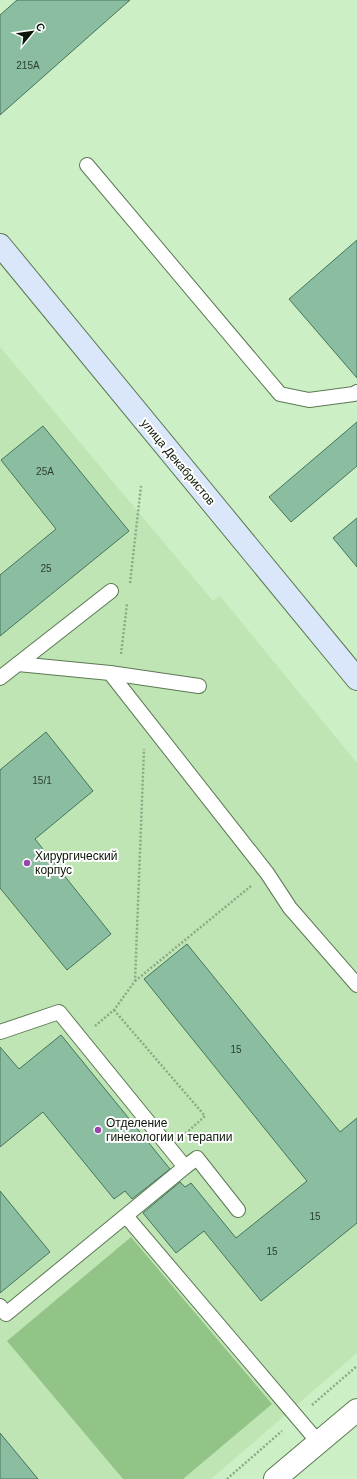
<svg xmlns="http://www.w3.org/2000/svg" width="357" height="1479" viewBox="0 0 357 1479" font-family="Arial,sans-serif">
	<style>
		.built { fill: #bfe5b5 }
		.green { fill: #93c487 }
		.building { fill: #8bbda1; stroke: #46755b }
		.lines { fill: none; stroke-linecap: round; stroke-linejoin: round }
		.lane-casing { stroke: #5c7954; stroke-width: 16 }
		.street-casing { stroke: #5c7954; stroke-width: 24 }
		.secondary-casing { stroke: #5c7954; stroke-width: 24 }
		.path { stroke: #8ea887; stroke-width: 2.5; stroke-dasharray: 2 2; stroke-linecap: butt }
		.lane { stroke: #fff; stroke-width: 14 }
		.street { stroke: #fff; stroke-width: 22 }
		.secondary { stroke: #dae7fa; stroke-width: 22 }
		.poi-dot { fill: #9b44b0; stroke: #fff; stroke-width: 1.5 }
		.labels { text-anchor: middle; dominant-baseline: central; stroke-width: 4; stroke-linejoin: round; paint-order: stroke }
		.number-label { font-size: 10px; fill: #2b402e }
		.street-label { font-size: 12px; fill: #0b1708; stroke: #fff }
		.poi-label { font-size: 12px; fill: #0b1708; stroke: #fff; text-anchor: start }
	</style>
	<rect width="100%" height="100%" fill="#cdefc5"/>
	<!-- built -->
	<path class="built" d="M 0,347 L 213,601 L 220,596 L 357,763 L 357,1353 L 211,1479 L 0,1479 Z"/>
	<!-- green -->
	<path class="green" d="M 131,1237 L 272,1404 L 183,1479 L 123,1479 L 7,1341 Z"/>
	<!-- building -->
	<g class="building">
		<path d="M 17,0 L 130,0 L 0,115 L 0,15 Z"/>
		<path d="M 357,240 L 357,378 L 289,299 Z"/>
		<path d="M 357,422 L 357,466 L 291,522 L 269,497 Z"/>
		<path d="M 43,426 L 129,531 L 0,636 L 0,575 L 56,529 L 1,460 Z"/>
		<path d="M 357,518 L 357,567 L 333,538 Z"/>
		<path d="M 46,732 L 93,791 L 35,839 L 111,934 L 67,970 L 0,888 L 0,770 Z"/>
		<path d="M 187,944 L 340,1132 L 357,1118 L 357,1223 L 261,1301 L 204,1231 L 176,1253 L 143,1213 L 180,1182 L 185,1187 L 191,1183 L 236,1238 L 307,1181 L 144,979 Z"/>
		<path d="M 61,1035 L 170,1169 L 132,1199 L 125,1191 L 114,1199 L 43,1112 L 0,1147 L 0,1047 L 19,1069 Z"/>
		<path d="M 0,1191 L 50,1252 L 0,1293 Z"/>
		<path d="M 0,1433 L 38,1479 L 0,1479 Z"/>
	</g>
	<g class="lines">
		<!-- lane casing -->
		<g class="lane-casing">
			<g id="lane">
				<path d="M 87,165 L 280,394 L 309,400 L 354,394 L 357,392"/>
				<path d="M 18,664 L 110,673 L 267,873 L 290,908 L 357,985"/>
				<path d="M 110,673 L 199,686"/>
				<path d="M 0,678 L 111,591"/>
				<path d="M 0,1032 L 59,1012 L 185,1167 L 6,1314 L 0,1306"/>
				<path d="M 185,1167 L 197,1158 L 238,1210"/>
				<path d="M 126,1216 L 319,1443"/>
			</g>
		</g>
		<!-- street casing -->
		<g class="street-casing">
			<path id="street" d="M 275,1479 L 357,1410"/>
		</g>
		<!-- secondary casing -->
		<g class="secondary-casing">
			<path id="secondary" d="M 0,245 L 357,679"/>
		</g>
		<!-- path -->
		<g class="path">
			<path d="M 130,583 L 141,486"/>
			<path d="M 121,654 L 127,604"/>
			<path d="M 135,981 L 251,886"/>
			<path d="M 114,1010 L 205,1116 L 184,1135"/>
			<path d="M 95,1026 L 114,1010 L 135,981 L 144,749"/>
			<path d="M 312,1405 L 357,1366"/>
			<path d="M 227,1479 L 282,1431"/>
		</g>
		<!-- lane -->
		<use href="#lane" class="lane"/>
		<!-- street -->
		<use href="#street" class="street"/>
		<!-- secondary -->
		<use href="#secondary" class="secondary"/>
	</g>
	<!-- markers -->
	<g class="poi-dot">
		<circle cx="27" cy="863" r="4"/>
		<circle cx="98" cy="1130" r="4"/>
	</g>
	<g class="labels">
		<!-- number labels -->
		<g class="number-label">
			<text x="28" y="65">215А</text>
			<text x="45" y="471">25А</text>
			<text x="46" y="568">25</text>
			<text x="42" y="780">15/1</text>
			<text x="236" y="1049">15</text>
			<text x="315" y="1216">15</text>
			<text x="272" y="1251">15</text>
		</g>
		<!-- street labels -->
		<g class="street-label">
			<text transform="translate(178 462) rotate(50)">улица Декабристов</text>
		</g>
		<!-- poi labels -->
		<g class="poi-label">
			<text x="35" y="856">Хирургический<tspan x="35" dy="14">корпус</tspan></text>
			<text x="106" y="1123">Отделение<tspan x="106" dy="14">гинекологии и терапии</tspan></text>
		</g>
	</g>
	<!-- north arrow -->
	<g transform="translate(32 32) rotate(61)" stroke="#ffffff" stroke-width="3" paint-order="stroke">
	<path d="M0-3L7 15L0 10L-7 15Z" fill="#0b1708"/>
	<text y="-6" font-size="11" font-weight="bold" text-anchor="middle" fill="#0b1708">С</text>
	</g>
</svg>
